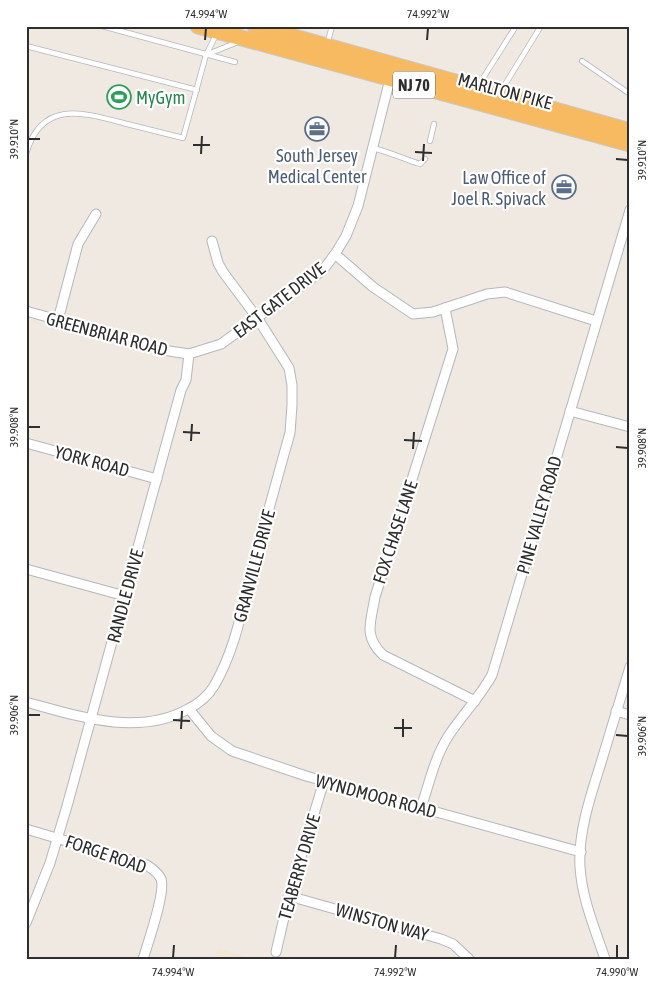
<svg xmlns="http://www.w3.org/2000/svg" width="656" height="985" viewBox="0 0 656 985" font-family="'Asap Condensed',sans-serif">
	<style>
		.education { fill: #f0e6d1 }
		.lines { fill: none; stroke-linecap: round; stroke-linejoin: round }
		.service-casing { stroke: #b4b7c1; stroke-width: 6 }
		.minor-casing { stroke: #b4b7c1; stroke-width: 11 }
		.trunk-casing { stroke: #c9c9c9; stroke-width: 17 }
		.service { stroke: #fff; stroke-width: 4.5 }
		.minor { stroke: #fff; stroke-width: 9 }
		.trunk { stroke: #f8ba60; stroke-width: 15 }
		.ticks { fill: none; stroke: #2e2e2e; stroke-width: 2 }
		.labels { text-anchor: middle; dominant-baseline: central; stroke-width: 4.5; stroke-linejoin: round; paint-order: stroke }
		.shield { fill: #fff; stroke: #6d6d6d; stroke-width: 1 }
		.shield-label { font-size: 16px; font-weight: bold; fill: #2e2e2e }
		.street-label { font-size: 18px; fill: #2e2e2e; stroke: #fff }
		.leisure-label { font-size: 18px; fill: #27864d; stroke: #fff; text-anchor: start }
		.service-label { font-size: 18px; fill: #4e5e75; stroke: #fff }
		.neatline { fill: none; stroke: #2e2e2e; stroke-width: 2 }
		.ticks-label { font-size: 12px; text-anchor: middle; fill: #2e2e2e }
	</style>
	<rect width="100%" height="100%" fill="#efe9e1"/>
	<!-- education -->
	<path class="education" d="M 218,949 L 253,959 L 215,959 Z"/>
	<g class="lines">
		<!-- service casing -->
		<g class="service-casing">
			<g id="service">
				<path d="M 102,26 L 235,62"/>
				<path d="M 327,45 L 332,26"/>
				<path d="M 26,46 L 197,90"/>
				<path d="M 208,54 L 238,42"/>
				<path d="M 582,61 L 630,94"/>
				<path d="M 478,86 L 516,26"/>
				<path d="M 501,91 L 541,26"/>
				<path d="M 430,141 L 434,124"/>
				<path d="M 373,148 C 389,152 404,159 420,164 L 425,159"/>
				<path d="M 26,154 C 41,100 82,112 123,123 C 143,128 163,133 183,138 L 206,55 L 217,33"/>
			</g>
		</g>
		<!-- minor casing -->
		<g class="minor-casing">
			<g id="minor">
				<path d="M 335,254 L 373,287 L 413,314 L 433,312 L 487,294 L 505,292 L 596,321"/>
				<path d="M 445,308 L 453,349 L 375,597 C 371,622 363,636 383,655 L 475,701"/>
				<path d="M 26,311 L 169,351 L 189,354 L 221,344 L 323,270 L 335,254 L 346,236 L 358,206 L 390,79"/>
				<path d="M 58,320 L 78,244 L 96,214"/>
				<path d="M 570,411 L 630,427"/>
				<path d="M 26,443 L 157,479"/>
				<path d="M 26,569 L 125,596"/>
				<path d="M 26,702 C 77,716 138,737 188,709 C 198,704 208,696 214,686 C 233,654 241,615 250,579 C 263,531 276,482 290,433 L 292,405 L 292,385 L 289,368 L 258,319 L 223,272 L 218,263 L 212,241"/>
				<path d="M 189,709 L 211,736 L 232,751 L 306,776 L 581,852"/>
				<path d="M 616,711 L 630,715"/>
				<path d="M 421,808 C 429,784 435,756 449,735 C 463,714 480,697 492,675 L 630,210"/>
				<path d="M 26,829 L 147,865 C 152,869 158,872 161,879 C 166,891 148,943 143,959"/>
				<path d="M 289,896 L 441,939 L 453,944 L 469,959"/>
				<path d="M 26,923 L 50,863 L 67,806 L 181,390 L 186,380 L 189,354"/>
				<path d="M 276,952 L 289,896 L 324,781"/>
				<path d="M 605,959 C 595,929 582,899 580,867 C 578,833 590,798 600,766 C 610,733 620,700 630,667"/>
			</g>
		</g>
		<!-- trunk casing -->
		<g class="trunk-casing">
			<g id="trunk">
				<path d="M 198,26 L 630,144"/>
				<path d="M 255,26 L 630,131"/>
			</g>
		</g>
		<!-- service -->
		<use href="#service" class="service"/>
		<!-- minor -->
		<use href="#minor" class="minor"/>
		<!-- trunk -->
		<use href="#trunk" class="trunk"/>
	</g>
	<!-- ticks -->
	<path class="ticks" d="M 205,40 L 206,28M 427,40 L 428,28M 28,139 L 40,139M 193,145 L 210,145M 415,152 L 432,153M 201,154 L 202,136M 616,159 L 628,160M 423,161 L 424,144M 28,427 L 40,427M 183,432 L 200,433M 404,440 L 422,441M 191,441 L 192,424M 616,447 L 628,448M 413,449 L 414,432M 28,715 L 40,715M 173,720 L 190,721M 394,728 L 412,728M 181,729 L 182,711M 616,735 L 628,736M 403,737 L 403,719M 173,958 L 174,945M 395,958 L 396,945M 617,958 L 617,945"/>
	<!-- icons -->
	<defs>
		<g id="stadium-ring" transform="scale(1.25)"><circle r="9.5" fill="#fff" stroke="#2e9e5b" stroke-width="1.5"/><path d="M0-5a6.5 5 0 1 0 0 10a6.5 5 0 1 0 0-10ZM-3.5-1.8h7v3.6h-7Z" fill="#2e9e5b"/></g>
		<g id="office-ring" transform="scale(1.25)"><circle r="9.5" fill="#fff" stroke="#5c6f8a" stroke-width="1.5"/><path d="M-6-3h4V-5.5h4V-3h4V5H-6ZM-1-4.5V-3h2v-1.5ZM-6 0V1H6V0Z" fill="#5c6f8a"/></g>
	</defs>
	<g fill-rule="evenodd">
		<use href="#stadium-ring" x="119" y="97"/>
		<use href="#office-ring" x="317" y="129"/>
		<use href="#office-ring" x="564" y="187"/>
	</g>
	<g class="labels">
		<!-- shield labels -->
		<rect class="shield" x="393" y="71.5" width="42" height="27" rx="4"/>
		<g class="shield-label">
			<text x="414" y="85">NJ 70</text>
		</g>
		<!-- street labels -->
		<g class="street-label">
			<text transform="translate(505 91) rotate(15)">MARLTON PIKE</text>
			<text transform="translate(279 300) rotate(-38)">EAST GATE DRIVE</text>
			<text transform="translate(107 334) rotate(15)">GREENBRIAR ROAD</text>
			<text transform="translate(92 461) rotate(15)">YORK ROAD</text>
			<text transform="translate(539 515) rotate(-74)">PINE VALLEY ROAD</text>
			<text transform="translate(395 532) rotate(-72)">FOX CHASE LANE</text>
			<text transform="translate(254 566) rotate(-75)">GRANVILLE DRIVE</text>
			<text transform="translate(125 596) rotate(-75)">RANDLE DRIVE</text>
			<text transform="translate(376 796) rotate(15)">WYNDMOOR ROAD</text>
			<text transform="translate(106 854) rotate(19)">FORGE ROAD</text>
			<text transform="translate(299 867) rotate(-74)">TEABERRY DRIVE</text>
			<text transform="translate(382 922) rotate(16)">WINSTON WAY</text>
		</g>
		<!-- leisure labels -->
		<g class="leisure-label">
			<text x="136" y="97">MyGym</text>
		</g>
		<!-- service labels -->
		<g class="service-label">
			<text x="317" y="155">South Jersey<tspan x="317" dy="21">Medical Center</tspan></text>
			<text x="546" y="177" text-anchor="end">Law Office of<tspan x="546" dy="21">Joel R. Spivack</tspan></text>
		</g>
	</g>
	<!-- border -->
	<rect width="656" height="985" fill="none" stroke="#ffffff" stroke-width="55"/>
	<rect x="28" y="28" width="600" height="930" class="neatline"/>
	<g class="ticks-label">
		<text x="206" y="18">74.994°W</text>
		<text x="428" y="18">74.992°W</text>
		<text transform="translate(14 139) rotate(-90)" y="4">39.910°N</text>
		<text transform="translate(642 160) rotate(-90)" y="4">39.910°N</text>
		<text transform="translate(14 427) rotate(-90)" y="4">39.908°N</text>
		<text transform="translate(642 448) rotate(-90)" y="4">39.908°N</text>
		<text transform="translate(14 715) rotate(-90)" y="4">39.906°N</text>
		<text transform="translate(642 736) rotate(-90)" y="4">39.906°N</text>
		<text x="173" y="976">74.994°W</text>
		<text x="395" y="976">74.992°W</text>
		<text x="617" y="976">74.990°W</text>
	</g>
</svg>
